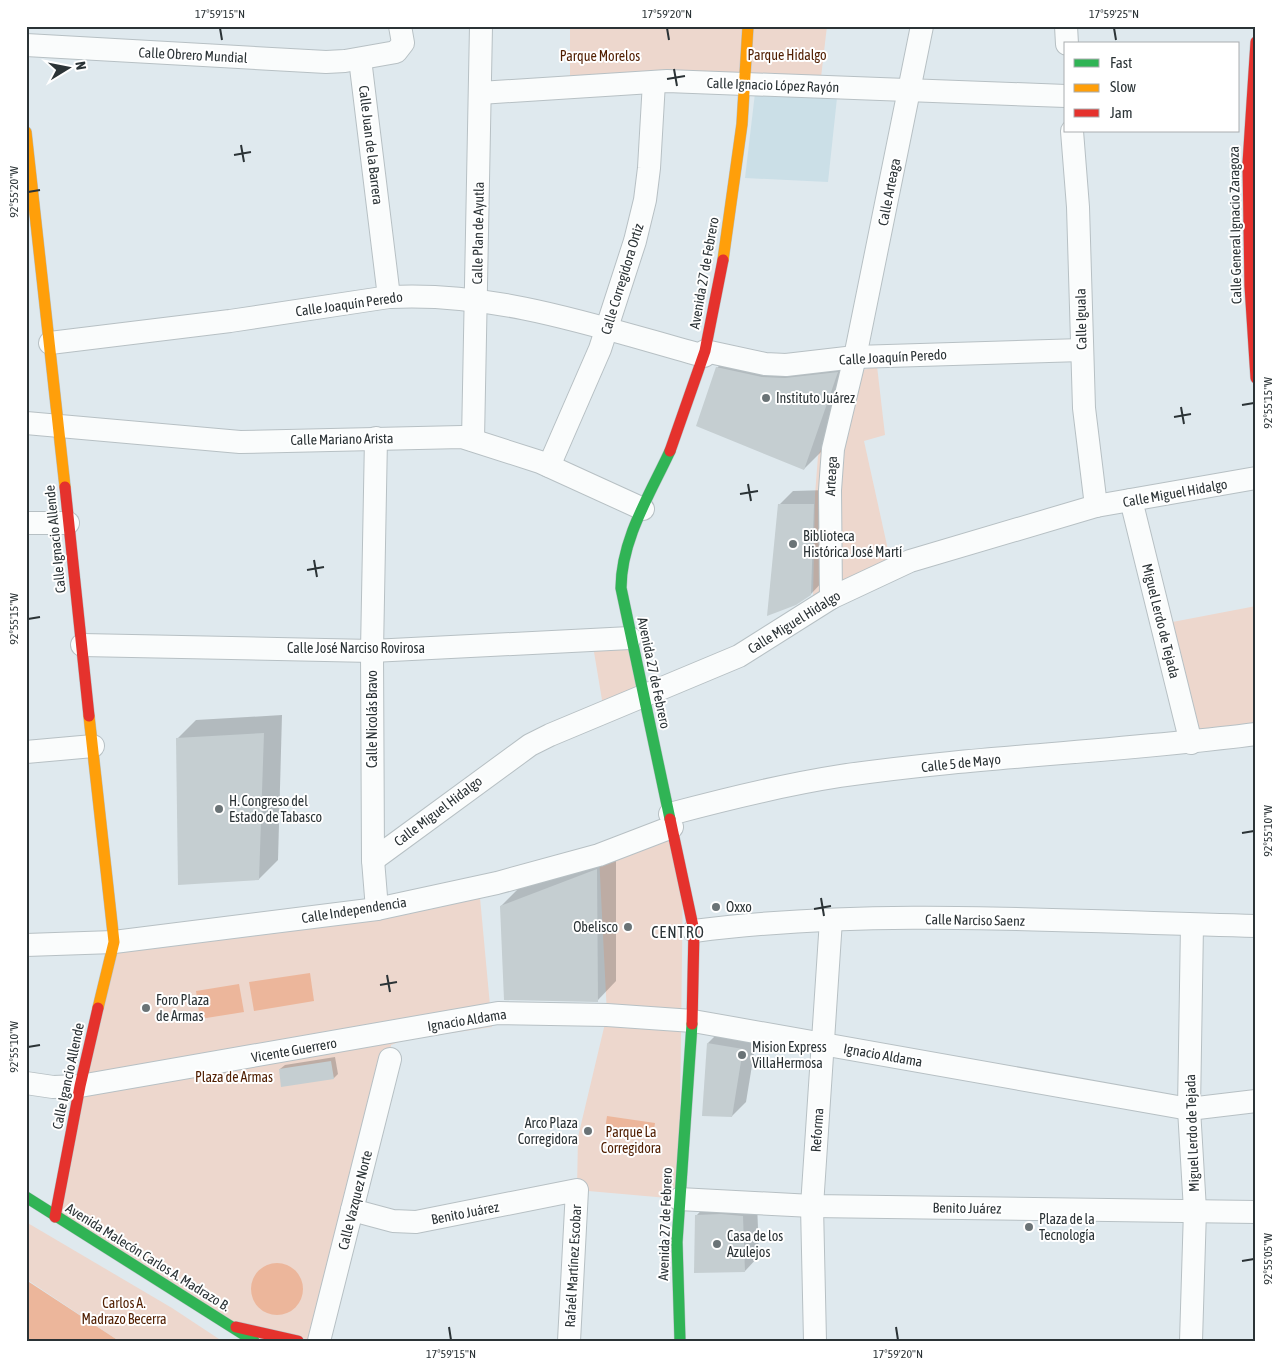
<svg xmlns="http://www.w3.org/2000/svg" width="1282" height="1367" viewBox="0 0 1282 1367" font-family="'Asap Condensed',sans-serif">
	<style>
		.built { fill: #cbdfe7 }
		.green { fill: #edd7cd }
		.water { fill: #ecb69b }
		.shadow { fill: #0003 }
		.building { fill: #c5ced1 }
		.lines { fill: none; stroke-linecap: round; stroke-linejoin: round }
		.street-casing { stroke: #b7c0c4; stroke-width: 24 }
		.fast-casing { stroke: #b7c0c4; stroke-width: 12 }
		.slow-casing { stroke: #b7c0c4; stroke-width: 12 }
		.jam-casing { stroke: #b7c0c4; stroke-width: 12 }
		.street { stroke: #fafcfc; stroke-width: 22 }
		.fast { stroke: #30b455; stroke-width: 11 }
		.slow { stroke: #ff9f0a; stroke-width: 11 }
		.jam { stroke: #e5322d; stroke-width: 11 }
		.ticks { fill: none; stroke: #2b3336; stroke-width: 2 }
		.poi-dot { fill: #6a7376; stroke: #fff; stroke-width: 2 }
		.labels { text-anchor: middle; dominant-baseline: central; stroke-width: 4; stroke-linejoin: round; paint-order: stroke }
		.street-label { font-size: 14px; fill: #2b3336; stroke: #fff }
		.park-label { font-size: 14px; fill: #501e00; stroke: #fff }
		.poi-label { font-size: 14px; fill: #2b3336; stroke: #fff; text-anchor: start }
		.quarter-label { font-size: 16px; letter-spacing: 1px; fill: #2b3336; stroke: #fff }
		.neatline { fill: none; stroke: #2b3336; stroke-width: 2 }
		.ticks-label { font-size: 12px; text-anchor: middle; fill: #2b3336 }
	</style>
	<rect width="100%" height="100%" fill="#dfe9ee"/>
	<!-- built -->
	<path class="built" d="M 755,93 L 837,98 L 828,182 L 745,178 Z"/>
	<!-- green -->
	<g class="green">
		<path d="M 570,26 L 827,26 L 820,86 L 570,87 Z"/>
		<path d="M 877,366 L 885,435 L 864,441 L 890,559 L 813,601 L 815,495 L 818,456 L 853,373 Z"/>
		<path d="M 1256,606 L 1256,734 L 1191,743 L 1162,624 Z"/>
		<path d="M 630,638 L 644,697 L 604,712 L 592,640 Z"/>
		<path d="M 672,827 L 683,876 L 679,1199 L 577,1190 L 578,1137 L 607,1015 L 599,855 Z"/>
		<path d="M 479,887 L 492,1027 L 404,1040 L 391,1045 L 390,1059 L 319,1341 L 232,1326 L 55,1217 L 114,942 Z"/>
		<path d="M 26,1222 L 172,1308 L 222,1341 L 119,1341 L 26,1279 Z"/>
	</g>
	<!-- water -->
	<g class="water">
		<path d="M 310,973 L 314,1001 L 254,1011 L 249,982 Z"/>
		<path d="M 239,984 L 244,1012 L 200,1019 L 196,991 Z"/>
		<path d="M 607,1116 L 655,1123 L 653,1137 L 604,1136 Z"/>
		<circle cx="277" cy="1289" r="26"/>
		<path d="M 26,1280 L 119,1341 L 26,1341 Z"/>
	</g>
	<!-- shadow -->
	<g class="shadow">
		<path d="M 736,348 L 782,358 L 856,354 L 823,450 L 804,469 L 717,368 Z"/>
		<path d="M 827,490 L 825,579 L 811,594 L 779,505 L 793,491 Z"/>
		<path d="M 282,715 L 278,860 L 259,879 L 177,739 L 196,720 Z"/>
		<path d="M 616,851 L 616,981 L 598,1000 L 501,906 L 520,887 Z"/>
		<path d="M 722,1029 L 757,1035 L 746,1102 L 732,1116 L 708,1043 Z"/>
		<path d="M 335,1057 L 338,1074 L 334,1078 L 280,1069 L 285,1065 Z"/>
		<path d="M 710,1201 L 757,1202 L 759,1256 L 745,1271 L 696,1216 Z"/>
	</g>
	<!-- building -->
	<g class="building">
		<path d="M 716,367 L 762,377 L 785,378 L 838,372 L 804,470 L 696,426 Z"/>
		<path d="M 778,504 L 814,504 L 811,595 L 796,605 L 767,616 Z"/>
		<path d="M 264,733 L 259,880 L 178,885 L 176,738 Z"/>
		<path d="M 597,869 L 598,1002 L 504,1000 L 500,906 Z"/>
		<path d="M 707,1043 L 743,1049 L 732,1117 L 702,1116 Z"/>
		<path d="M 331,1061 L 334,1079 L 281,1087 L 279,1069 Z"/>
		<path d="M 721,1214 L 743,1216 L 745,1272 L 694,1273 L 695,1215 Z"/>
	</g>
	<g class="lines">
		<!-- street casing -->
		<g class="street-casing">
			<g id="street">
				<path d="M 1066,26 L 1067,44"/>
				<path d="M 26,45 L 326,62 L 345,61 L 396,52 L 403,43 L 400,26"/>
				<path d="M 360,59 L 389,297"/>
				<path d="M 480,93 L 667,81 L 1066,96"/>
				<path d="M 1072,131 L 1078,207 L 1084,408 L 1096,506"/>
				<path d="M 50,343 L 230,321 L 389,297 C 497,291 602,328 704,356"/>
				<path d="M 705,351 L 765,364 L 786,365 L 855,357 L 1082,350"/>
				<path d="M 26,423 L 240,442 L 462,437 L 540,462 L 643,509"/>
				<path d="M 376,438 L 372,651 L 373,860 L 377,909"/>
				<path d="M 473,440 L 481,26"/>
				<path d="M 549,466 L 600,349 L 635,241 L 645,200 L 649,168 L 654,82"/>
				<path d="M 1131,500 L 1191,743"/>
				<path d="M 26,523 L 68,523"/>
				<path d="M 831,598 L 830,490 L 833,449 L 855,357 L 922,26"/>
				<path d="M 82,645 L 372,651 L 630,638"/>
				<path d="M 26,752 L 93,746"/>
				<path d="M 670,814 C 726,799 782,785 840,776 C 978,756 1118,752 1256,734"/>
				<path d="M 373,860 L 530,745 L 550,735 L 739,656 L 831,598 L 910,561 L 1096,506 L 1256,478"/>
				<path d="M 694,931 C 879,907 1070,922 1256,926"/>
				<path d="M 26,945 L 114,942 L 377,909 L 497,883 L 599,855 L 672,827"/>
				<path d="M 26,1083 L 53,1087 L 80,1086 L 498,1013 L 607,1015 L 693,1021 L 1189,1109 L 1256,1101"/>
				<path d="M 679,1199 L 812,1206 L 1256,1212"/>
				<path d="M 352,1210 L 393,1221 L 416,1222 L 577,1190 L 569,1341"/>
				<path d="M 319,1341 L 390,1059"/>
				<path d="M 815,1341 L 812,1206 L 831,920"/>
				<path d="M 1191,1341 L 1195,1210 L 1189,1109 L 1192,925"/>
			</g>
		</g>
		<!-- fast casing -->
		<g class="fast-casing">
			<g id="fast">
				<path d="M 670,451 C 650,494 621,540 621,588 L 670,819"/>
				<path d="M 26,1197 L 254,1341"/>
				<path d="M 680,1341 L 677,1242 L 692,1024"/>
			</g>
		</g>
		<!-- slow casing -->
		<g class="slow-casing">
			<g id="slow">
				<path d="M 26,132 L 65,487"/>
				<path d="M 723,260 L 742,124 L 748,26"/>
				<path d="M 89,716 L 114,942 L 98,1008"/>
			</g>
		</g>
		<!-- jam casing -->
		<g class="jam-casing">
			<g id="jam">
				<path d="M 1256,42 L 1248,163 L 1250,286 L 1256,378"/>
				<path d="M 670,451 L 705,351 L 723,260"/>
				<path d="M 65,487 L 89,716"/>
				<path d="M 670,819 L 694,931 L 692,1024"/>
				<path d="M 55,1217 L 80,1086 L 98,1008"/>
				<path d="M 236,1327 L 298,1341"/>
			</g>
		</g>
		<!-- street -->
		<use href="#street" class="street"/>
		<!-- fast -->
		<use href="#fast" class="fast"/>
		<!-- slow -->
		<use href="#slow" class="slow"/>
		<!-- jam -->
		<use href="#jam" class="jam"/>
	</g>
	<!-- ticks -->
	<path class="ticks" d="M 220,28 L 222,40M 667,28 L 669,40M 1114,28 L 1116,40M 674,69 L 677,86M 667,79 L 685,76M 241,145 L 244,162M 234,155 L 251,152M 28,192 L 40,190M 1242,405 L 1254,403M 1181,407 L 1184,424M 1174,417 L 1191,414M 748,484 L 751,501M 740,494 L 758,491M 314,560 L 317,577M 307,570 L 324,567M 28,619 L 40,617M 1242,833 L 1254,831M 821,898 L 824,916M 814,909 L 831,906M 387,975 L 390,992M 380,985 L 397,982M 28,1047 L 40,1045M 1242,1261 L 1254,1259M 449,1327 L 451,1340M 896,1327 L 898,1340"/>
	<!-- markers -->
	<g class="poi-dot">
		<circle cx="766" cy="398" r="5"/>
		<circle cx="793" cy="544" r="5"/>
		<circle cx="219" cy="809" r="5"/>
		<circle cx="716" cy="907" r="5"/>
		<circle cx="628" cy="927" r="5"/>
		<circle cx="146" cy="1008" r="5"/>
		<circle cx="742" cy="1055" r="5"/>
		<circle cx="588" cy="1131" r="5"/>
		<circle cx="1029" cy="1227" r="5"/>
		<circle cx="717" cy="1244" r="5"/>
	</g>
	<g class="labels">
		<!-- street labels -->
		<g class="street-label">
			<text transform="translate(193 55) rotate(3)">Calle Obrero Mundial</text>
			<text transform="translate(773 85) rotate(2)">Calle Ignacio López Rayón</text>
			<text transform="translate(371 145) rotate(83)">Calle Juan de la Barrera</text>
			<text transform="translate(889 192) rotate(-79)">Calle Arteaga</text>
			<text transform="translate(1235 225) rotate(-91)">Calle General Ignacio Zaragoza</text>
			<text transform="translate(478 233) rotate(-89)">Calle Plan de Ayutla</text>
			<text transform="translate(704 273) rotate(-80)">Avenida 27 de Febrero</text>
			<text transform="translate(622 279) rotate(-73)">Calle Corregidora Ortiz</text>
			<text transform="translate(349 304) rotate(-8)">Calle Joaquín Peredo</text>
			<text transform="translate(1081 319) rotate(-91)">Calle Iguala</text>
			<text transform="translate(893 357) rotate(-3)">Calle Joaquín Peredo</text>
			<text transform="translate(342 439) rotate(-1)">Calle Mariano Arista</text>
			<text transform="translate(831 476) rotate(-87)">Arteaga</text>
			<text transform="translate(1175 493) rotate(-10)">Calle Miguel Hidalgo</text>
			<text transform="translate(55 539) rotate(-96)">Calle Ignacio Allende</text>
			<text transform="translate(1161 621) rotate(76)">Miguel Lerdo de Tejada</text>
			<text transform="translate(794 622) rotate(-32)">Calle Miguel Hidalgo</text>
			<text x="356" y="648">Calle José Narciso Rovirosa</text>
			<text transform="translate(654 673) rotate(78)">Avenida 27 de Febrero</text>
			<text transform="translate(372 719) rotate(-90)">Calle Nicolás Bravo</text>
			<text transform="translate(961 763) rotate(-6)">Calle 5 de Mayo</text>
			<text transform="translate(438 811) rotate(-37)">Calle Miguel Hidalgo</text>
			<text transform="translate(354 910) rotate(-9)">Calle Independencia</text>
			<text transform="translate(975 920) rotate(1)">Calle Narciso Saenz</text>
			<text transform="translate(467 1020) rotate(-9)">Ignacio Aldama</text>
			<text transform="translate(294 1050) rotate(-10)">Vicente Guerrero</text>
			<text transform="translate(883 1055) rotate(10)">Ignacio Aldama</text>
			<text transform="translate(68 1076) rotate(-78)">Calle Igancio Allende</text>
			<text transform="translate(817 1130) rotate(-86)">Reforma</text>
			<text transform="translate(1192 1133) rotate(-92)">Miguel Lerdo de Tejada</text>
			<text transform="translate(355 1200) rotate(-76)">Calle Vazquez Norte</text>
			<text transform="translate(967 1208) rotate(1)">Benito Juárez</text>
			<text transform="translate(465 1213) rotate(-11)">Benito Juárez</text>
			<text transform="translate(665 1224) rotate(-88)">Avenida 27 de Febrero</text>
			<text transform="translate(148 1257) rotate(32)">Avenida Malecón Carlos A. Madrazo B.</text>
			<text transform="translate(573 1266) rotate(-87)">Rafaél Martínez Escobar</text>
		</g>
		<!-- park labels -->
		<g class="park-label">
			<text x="787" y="55">Parque Hidalgo</text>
			<text x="600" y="56">Parque Morelos</text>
			<text x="234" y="1077">Plaza de Armas</text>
			<text x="631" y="1132">Parque La<tspan x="631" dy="16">Corregidora</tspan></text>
			<text x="124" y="1303">Carlos A.<tspan x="124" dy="16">Madrazo Becerra</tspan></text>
		</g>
		<!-- poi labels -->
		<g class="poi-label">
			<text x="776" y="398">Instituto Juárez</text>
			<text x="803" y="536">Biblioteca<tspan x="803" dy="16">Histórica José Martí</tspan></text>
			<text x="229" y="801">H. Congreso del<tspan x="229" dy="16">Estado de Tabasco</tspan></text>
			<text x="726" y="907">Oxxo</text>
			<text x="618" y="927" text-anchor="end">Obelisco</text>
			<text x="156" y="1000">Foro Plaza<tspan x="156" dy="16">de Armas</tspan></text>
			<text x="752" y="1047">Mision Express<tspan x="752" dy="16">VillaHermosa</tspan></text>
			<text x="578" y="1123" text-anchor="end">Arco Plaza<tspan x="578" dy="16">Corregidora</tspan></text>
			<text x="1039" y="1219">Plaza de la<tspan x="1039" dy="16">Tecnología</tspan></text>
			<text x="727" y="1236">Casa de los<tspan x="727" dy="16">Azulejos</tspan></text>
		</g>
		<!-- quarter labels -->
		<g class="quarter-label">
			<text x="678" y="932">CENTRO</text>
		</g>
	</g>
	<!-- border -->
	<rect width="1282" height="1367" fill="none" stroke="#ffffff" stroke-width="55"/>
	<!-- legend -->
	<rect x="1064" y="42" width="175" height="90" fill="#ffffff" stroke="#aaadaf"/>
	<rect x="1074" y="59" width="25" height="8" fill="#30b455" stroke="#aaadaf"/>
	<text x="1110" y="68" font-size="15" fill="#2b3336">Fast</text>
	<rect x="1074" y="84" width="25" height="8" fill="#ff9f0a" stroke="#aaadaf"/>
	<text x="1110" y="92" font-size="15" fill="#2b3336">Slow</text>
	<rect x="1074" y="109" width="25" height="8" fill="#e5322d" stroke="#aaadaf"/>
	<text x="1110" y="118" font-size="15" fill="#2b3336">Jam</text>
	<!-- north arrow -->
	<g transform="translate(68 68) rotate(80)" stroke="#ffffff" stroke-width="4" paint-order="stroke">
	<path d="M0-4L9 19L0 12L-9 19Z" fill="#2b3336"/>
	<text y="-8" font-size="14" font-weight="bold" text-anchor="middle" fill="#2b3336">N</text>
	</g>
	<rect x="28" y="28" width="1226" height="1312" class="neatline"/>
	<g class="ticks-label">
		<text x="220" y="18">17°59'15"N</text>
		<text x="667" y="18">17°59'20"N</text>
		<text x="1114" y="18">17°59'25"N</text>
		<text transform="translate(14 192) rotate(-90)" y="4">92°55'20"W</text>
		<text transform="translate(1268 403) rotate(-90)" y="4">92°55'15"W</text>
		<text transform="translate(14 619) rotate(-90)" y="4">92°55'15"W</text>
		<text transform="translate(1268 831) rotate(-90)" y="4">92°55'10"W</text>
		<text transform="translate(14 1047) rotate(-90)" y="4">92°55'10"W</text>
		<text transform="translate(1268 1259) rotate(-90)" y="4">92°55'05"W</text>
		<text x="451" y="1358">17°59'15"N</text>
		<text x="898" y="1358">17°59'20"N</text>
	</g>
</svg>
